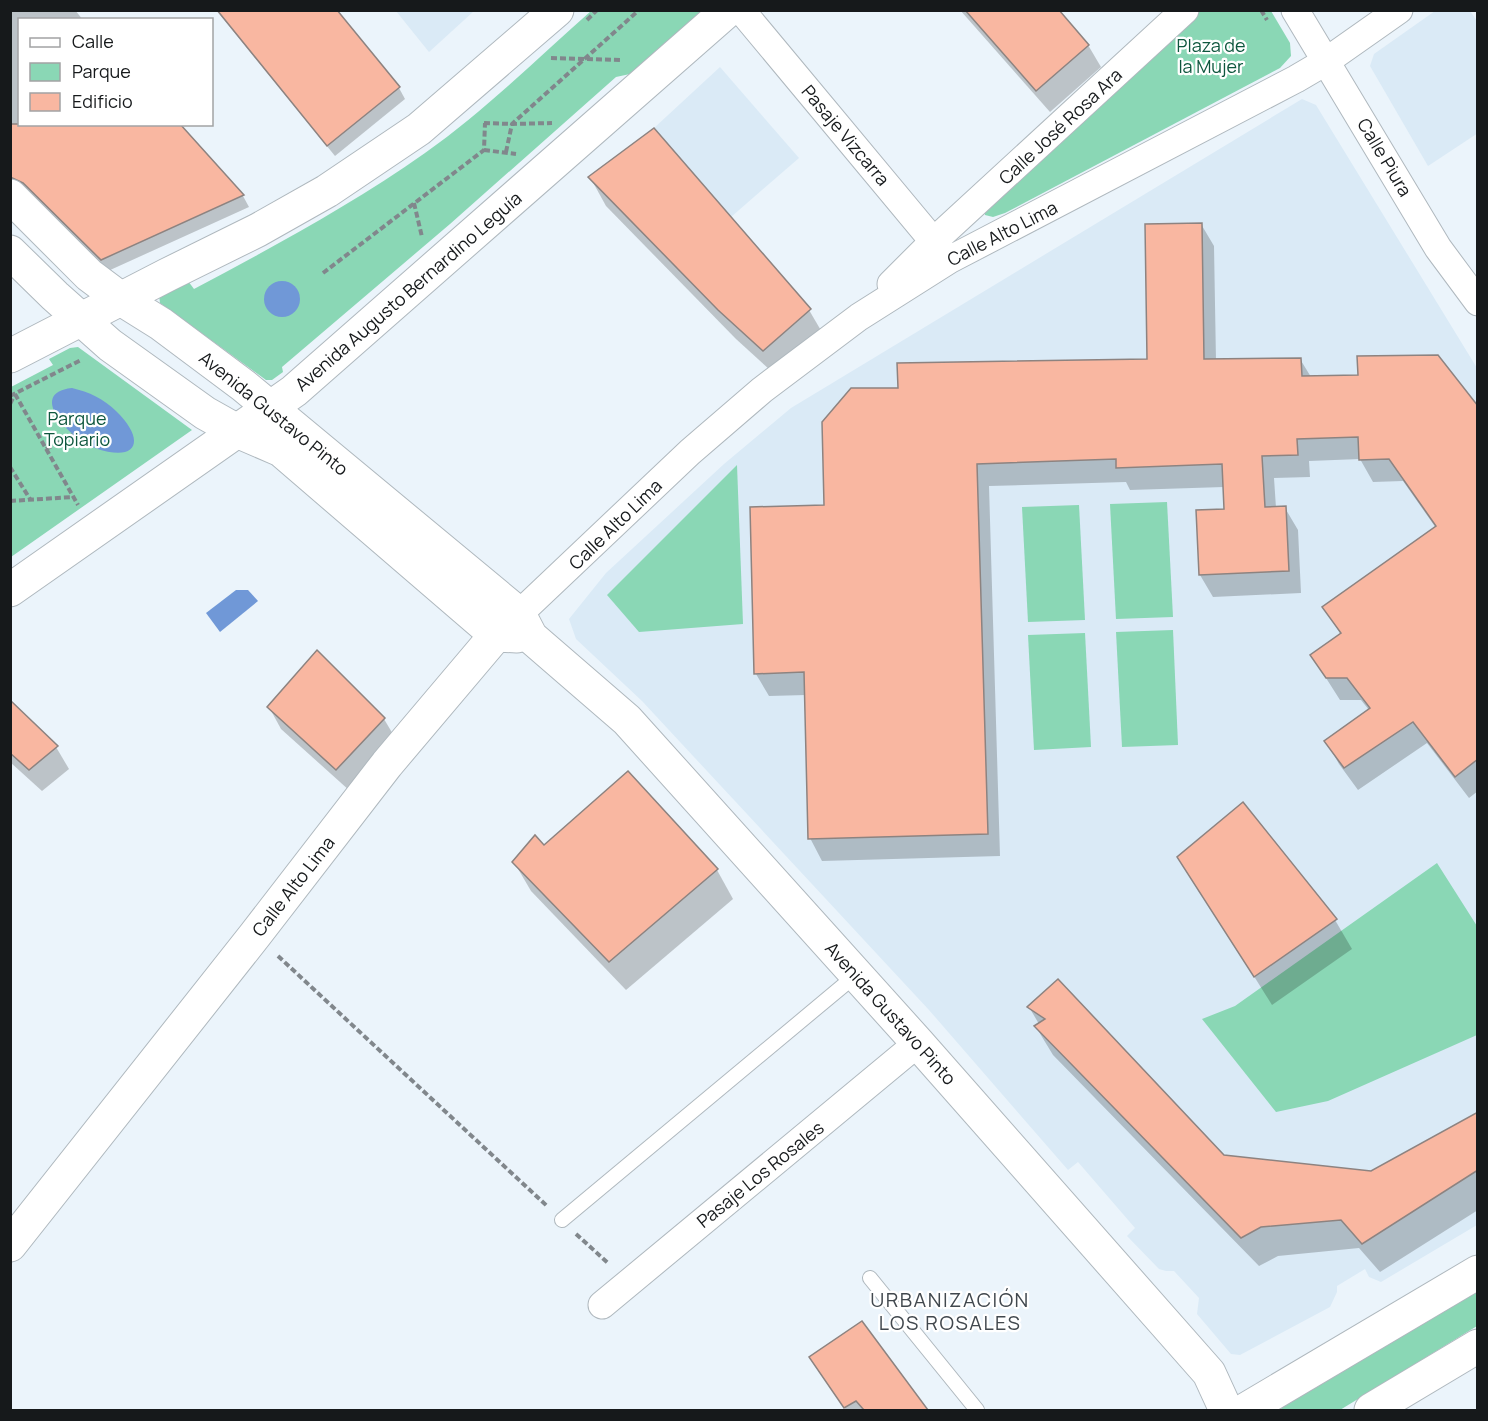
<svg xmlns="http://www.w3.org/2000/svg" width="1488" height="1421" viewBox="0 0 1488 1421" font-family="Manrope,sans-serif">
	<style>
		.built { fill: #daeaf6 }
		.green { fill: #8ad7b5 }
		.water { fill: #7098d7 }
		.shadow { fill: #0003 }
		.building { fill: #f9b7a1; stroke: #8d8380; stroke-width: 1.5 }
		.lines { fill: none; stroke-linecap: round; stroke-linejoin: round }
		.lane-casing { stroke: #afb8be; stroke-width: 16 }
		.street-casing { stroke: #afb8be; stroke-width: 29 }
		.secondary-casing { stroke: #afb8be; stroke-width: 35 }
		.primary-casing { stroke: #afb8be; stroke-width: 35 }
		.path { stroke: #81878c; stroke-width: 4; stroke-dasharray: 6 3; stroke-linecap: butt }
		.lane { stroke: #fff; stroke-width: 14 }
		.street { stroke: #fff; stroke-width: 27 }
		.secondary { stroke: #fff; stroke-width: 33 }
		.primary { stroke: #fff; stroke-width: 33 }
		.labels { text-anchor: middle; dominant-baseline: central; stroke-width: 4.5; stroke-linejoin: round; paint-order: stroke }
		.park-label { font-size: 18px; fill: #0e573e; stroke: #fff }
		.street-label { font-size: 18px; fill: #16191b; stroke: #fff }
		.neighbourhood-label { font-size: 20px; letter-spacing: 1.5px; fill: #41484e; stroke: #fff }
	</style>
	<rect width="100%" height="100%" fill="#ebf4fb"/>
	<!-- built -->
	<g class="built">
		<path d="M 396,11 L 474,11 L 429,52 Z"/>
		<path d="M 1435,11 L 1470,11 L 1477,21 L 1478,133 L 1428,166 L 1370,66 L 1374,54 Z"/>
		<path d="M 720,67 L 799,158 L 731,217 L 654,128 Z"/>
		<path d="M 1302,99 L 1316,105 L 1477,368 L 1477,1225 L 1381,1282 L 1369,1277 L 1365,1269 L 1337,1286 L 1337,1292 L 1330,1307 L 1240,1355 L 1231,1354 L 1197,1314 L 1199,1298 L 1174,1271 L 1166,1271 L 1159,1269 L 1127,1236 L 1135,1228 L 1078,1162 L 1068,1170 L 929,1010 L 642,701 L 576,639 L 569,619 L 606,573 L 724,464 L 791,408 Z"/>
	</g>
	<!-- green -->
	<g class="green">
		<path d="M 591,11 L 702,11 L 643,64 L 630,74 L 616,77 L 450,224 L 282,367 L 283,372 L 272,380 L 266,380 L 160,303 L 159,295 L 188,281 L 194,289 C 273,247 351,205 425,153 C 484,111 537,59 591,11 Z"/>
		<path d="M 1196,11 L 1271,11 L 1290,43 L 1291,56 L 1280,68 L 1005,213 L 993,217 L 985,215 L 985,212 Z"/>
		<path d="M 78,347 L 192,430 L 11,557 L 11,387 L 53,365 L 49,359 L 70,348 Z"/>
		<path d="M 737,465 L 743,624 L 639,632 L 607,595 Z"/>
		<path d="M 1167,502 L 1173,617 L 1116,619 L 1110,504 Z"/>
		<path d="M 1079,505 L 1085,620 L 1028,622 L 1022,507 Z"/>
		<path d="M 1173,630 L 1178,745 L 1122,747 L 1116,632 Z"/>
		<path d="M 1085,633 L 1091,747 L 1034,750 L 1028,635 Z"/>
		<path d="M 1437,863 L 1477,926 L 1477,1035 L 1328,1101 L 1276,1112 L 1202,1019 L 1235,1006 Z"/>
		<path d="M 1477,1289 L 1477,1326 L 1340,1410 L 1280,1410 L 1285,1404 Z"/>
	</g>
	<!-- water -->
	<g class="water">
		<circle cx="282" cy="299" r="18"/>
		<path d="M 72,388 C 89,392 104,399 116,411 C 147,441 137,463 95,448 C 73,441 25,393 72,388 Z"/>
		<path d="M 236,590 L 248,590 L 258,601 L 220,632 L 206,613 Z"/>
	</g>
	<!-- shadow -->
	<g class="shadow">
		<path d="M 10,10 L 75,10 L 83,20 L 20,20 L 20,124 L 178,124 L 243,196 L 249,207 L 108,271 L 31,194 L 19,189 L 10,179 Z"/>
		<path d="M 216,10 L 335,10 L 399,88 L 405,99 L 335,156 Z"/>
		<path d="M 960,10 L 1057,10 L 1088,45 L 1101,67 L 1050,112 Z"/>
		<path d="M 590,177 L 809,310 L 826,339 L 780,379 L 736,339 L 606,206 Z"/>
		<path d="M 1201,224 L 1214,246 L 1216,361 L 1300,359 L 1311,377 L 1478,409 L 1478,791 L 1469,798 L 1427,743 L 1358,790 L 1339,764 L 1326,741 L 1369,710 L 1361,700 L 1340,700 L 1312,656 L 1341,635 L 1324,607 L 1436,528 L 1403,481 L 1373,482 L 1360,459 L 1309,461 L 1310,477 L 1274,478 L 1276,508 L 1285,508 L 1298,530 L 1301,593 L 1213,597 L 1200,575 L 1225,511 L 1224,487 L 1130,490 L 1126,482 L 989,486 L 1000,856 L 822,861 L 810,838 L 806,695 L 769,696 L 756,674 L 826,506 L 899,389 L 1149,360 Z"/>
		<path d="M 317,652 L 384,719 L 397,741 L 350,791 L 281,729 L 269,707 Z"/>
		<path d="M 10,702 L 56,747 L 69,769 L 42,791 L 10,762 Z"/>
		<path d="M 1243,805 L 1335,920 L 1352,949 L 1272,1005 L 1179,857 Z"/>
		<path d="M 543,848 L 717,870 L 733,899 L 626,990 L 531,891 L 514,862 Z"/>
		<path d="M 1058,981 L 1223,1157 L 1372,1172 L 1478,1113 L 1478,1210 L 1380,1272 L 1359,1248 L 1278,1256 L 1259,1266 L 1053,1055 L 1036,1027 L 1039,1024 L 1029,1007 Z"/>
		<path d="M 862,1323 L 926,1410 L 846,1410 L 811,1357 Z"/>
	</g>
	<!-- building -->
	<g class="building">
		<path d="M 217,10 L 337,10 L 400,87 L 327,146 Z"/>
		<path d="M 965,10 L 1059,10 L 1089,45 L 1036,91 Z"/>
		<path d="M 10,124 L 180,124 L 244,195 L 101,260 L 23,183 L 10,177 Z"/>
		<path d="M 654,128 L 811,309 L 763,351 L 718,310 L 588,177 Z"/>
		<path d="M 1202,223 L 1204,359 L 1301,358 L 1302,376 L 1358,375 L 1357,356 L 1438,355 L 1478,406 L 1478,759 L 1455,777 L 1413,722 L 1344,768 L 1324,741 L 1370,708 L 1347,678 L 1326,678 L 1310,655 L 1341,633 L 1322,607 L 1436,526 L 1389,459 L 1359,460 L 1358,437 L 1297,439 L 1298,455 L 1262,456 L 1265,507 L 1286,506 L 1289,571 L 1199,575 L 1196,510 L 1224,509 L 1222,464 L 1116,468 L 1116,459 L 977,464 L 988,834 L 808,839 L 804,672 L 754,674 L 750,507 L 824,505 L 822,422 L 851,388 L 898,388 L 897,363 L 1147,359 L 1145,224 Z"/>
		<path d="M 317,650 L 385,718 L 336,770 L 267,707 Z"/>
		<path d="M 10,700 L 58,746 L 29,770 L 10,753 Z"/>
		<path d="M 628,771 L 718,869 L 609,962 L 512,862 L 535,835 L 544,845 Z"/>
		<path d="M 1243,802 L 1337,919 L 1254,977 L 1177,857 Z"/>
		<path d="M 1058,979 L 1224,1155 L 1371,1171 L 1478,1112 L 1478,1170 L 1362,1244 L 1341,1220 L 1261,1227 L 1241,1238 L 1034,1026 L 1045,1019 L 1027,1007 Z"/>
		<path d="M 862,1321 L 928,1410 L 864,1410 L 856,1401 L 844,1408 L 809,1357 Z"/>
	</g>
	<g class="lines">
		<!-- lane casing -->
		<g class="lane-casing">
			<g id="lane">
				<path d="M 562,1220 L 856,975"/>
				<path d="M 870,1278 L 977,1410"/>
			</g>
		</g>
		<!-- street casing -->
		<g class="street-casing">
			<g id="street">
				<path d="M 741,10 L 944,254"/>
				<path d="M 1295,10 L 1438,248 L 1478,302"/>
				<path d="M 891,284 L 934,241 L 1185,10"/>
				<path d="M 519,614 L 690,452 L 762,390 L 859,317 L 949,260 L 1296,79 L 1325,62 L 1399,10"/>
				<path d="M 602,1305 L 918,1043"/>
			</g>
		</g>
		<!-- secondary casing -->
		<g class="secondary-casing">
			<g id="secondary">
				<path d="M 10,196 L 89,275 L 121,299 L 161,324 L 244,386 L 519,614 L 531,637 L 627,720 L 918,1043 L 1209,1373 L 1226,1410"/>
				<path d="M 10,252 L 55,296 L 110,345 L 205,413 L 237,431 L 281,450 L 496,635 L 517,636"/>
				<path d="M 10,356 L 167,275 L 258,230 L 327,191 L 419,129 L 557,10"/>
				<path d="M 10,590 L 294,391 L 728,10"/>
				<path d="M 10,1245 L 255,935 L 387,764 L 496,635 L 519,614"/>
			</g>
		</g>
		<!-- primary casing -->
		<g class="primary-casing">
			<g id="primary">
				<path d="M 1245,1410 L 1478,1272"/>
				<path d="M 1371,1410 L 1478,1346"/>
			</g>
		</g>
		<!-- path -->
		<g class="path">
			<path d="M 1261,10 L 1267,20"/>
			<path d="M 587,20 L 597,10"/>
			<path d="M 551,58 L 622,60"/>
			<path d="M 484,123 L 512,124 L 552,123"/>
			<path d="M 484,150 L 516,154"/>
			<path d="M 506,152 L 512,124 L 639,10"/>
			<path d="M 414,203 L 422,237"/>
			<path d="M 323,273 L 484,150 L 485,123"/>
			<path d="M 15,394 L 78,505"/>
			<path d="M 10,396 L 81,360"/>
			<path d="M 10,404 L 15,394"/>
			<path d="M 46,449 L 73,435"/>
			<path d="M 10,467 L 30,499"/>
			<path d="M 10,501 L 73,497"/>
			<path d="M 278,956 L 547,1206"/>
			<path d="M 576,1234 L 608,1263"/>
		</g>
		<!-- lane -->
		<use href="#lane" class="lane"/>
		<!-- street -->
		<use href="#street" class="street"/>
		<!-- secondary -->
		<use href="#secondary" class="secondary"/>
		<!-- primary -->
		<use href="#primary" class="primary"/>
	</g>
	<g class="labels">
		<!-- park labels -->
		<g class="park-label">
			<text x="1211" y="45">Plaza de<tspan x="1211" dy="21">la Mujer</tspan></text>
			<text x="77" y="418">Parque<tspan x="77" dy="21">Topiario</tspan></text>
		</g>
		<!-- street labels -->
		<g class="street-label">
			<text transform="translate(1060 126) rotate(-43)">Calle José Rosa Ara</text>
			<text transform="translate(846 135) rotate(50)">Pasaje Vizcarra</text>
			<text transform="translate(1385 157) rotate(59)">Calle Piura</text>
			<text transform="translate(1002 233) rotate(-27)">Calle Alto Lima</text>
			<text transform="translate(408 291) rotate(-41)">Avenida Augusto Bernardino Leguía</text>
			<text transform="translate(274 413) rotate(39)">Avenida Gustavo Pinto</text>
			<text transform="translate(615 524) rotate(-44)">Calle Alto Lima</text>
			<text transform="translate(293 886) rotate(-52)">Calle Alto Lima</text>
			<text transform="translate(891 1013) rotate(48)">Avenida Gustavo Pinto</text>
			<text transform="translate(760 1174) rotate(-39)">Pasaje Los Rosales</text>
		</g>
		<!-- neighbourhood labels -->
		<g class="neighbourhood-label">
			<text x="950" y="1299">URBANIZACIÓN<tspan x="950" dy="23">LOS ROSALES</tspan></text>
		</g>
	</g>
	<!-- border -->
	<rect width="1488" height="1421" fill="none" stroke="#16191b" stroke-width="24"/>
	<!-- legend -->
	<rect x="18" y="18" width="195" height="108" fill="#ffffff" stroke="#a2a3a4" stroke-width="1.5"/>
	<rect x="30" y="38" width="30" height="9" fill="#ffffff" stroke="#a2a3a4" stroke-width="1.5"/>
	<text x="72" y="48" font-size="18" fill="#16191b">Calle</text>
	<rect x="30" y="63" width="30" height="18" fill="#8ad7b5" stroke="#a2a3a4" stroke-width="1.5"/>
	<text x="72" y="78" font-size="18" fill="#16191b">Parque</text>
	<rect x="30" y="93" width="30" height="18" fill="#f9b7a1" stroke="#a2a3a4" stroke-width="1.5"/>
	<text x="72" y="108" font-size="18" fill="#16191b">Edificio</text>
</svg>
